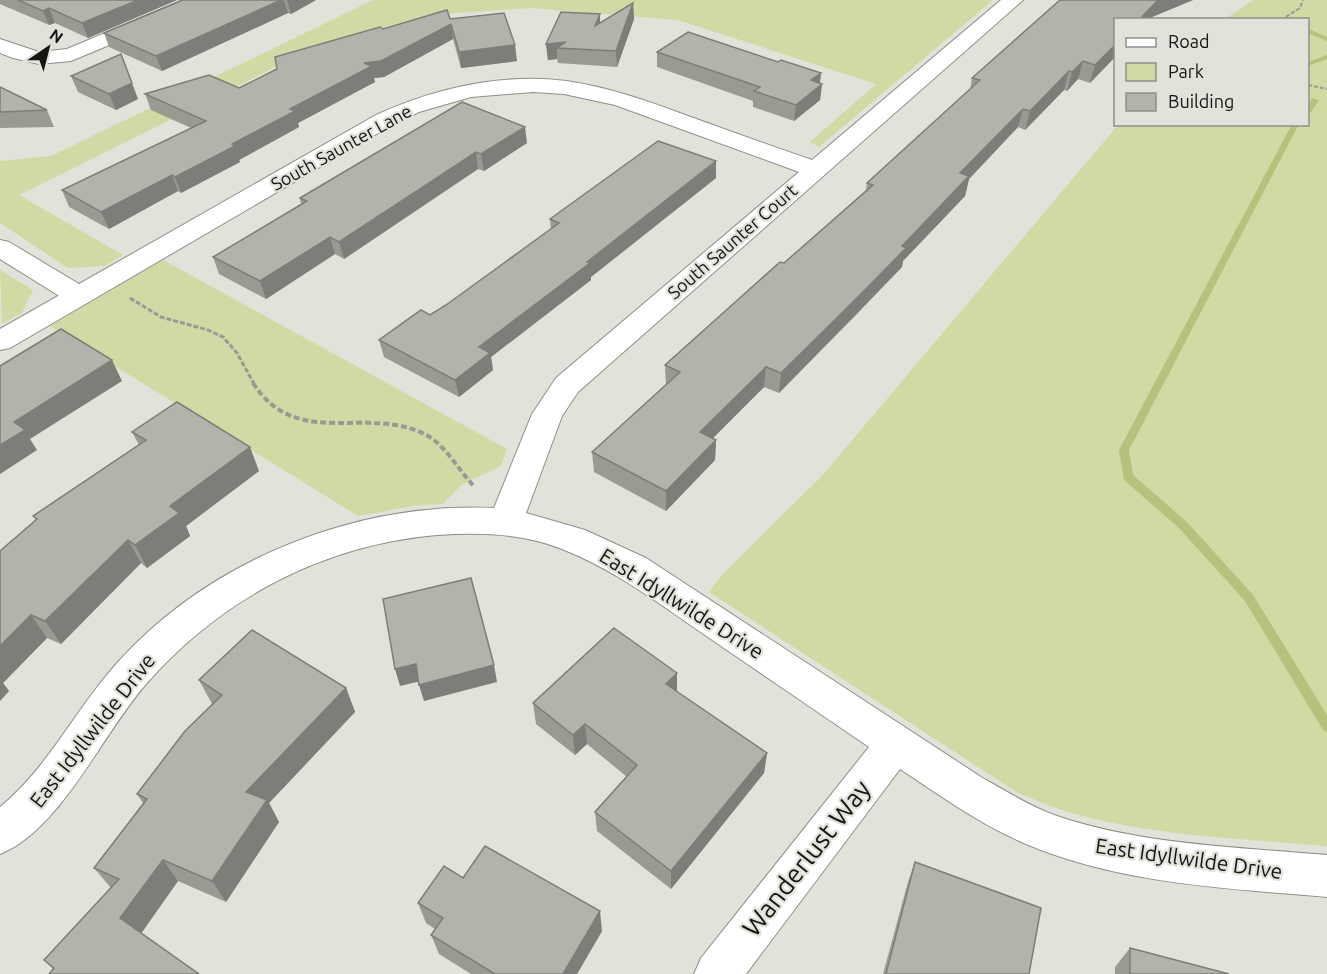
<svg xmlns="http://www.w3.org/2000/svg" width="1327" height="974" viewBox="0 0 1327 974" font-family="Ubuntu,sans-serif">
	<style>
		.green { fill: #cfdaa4 }
		.lines { fill: none; stroke-linecap: round; stroke-linejoin: round }
		.stream { fill: #b5c27c; fill-rule: evenodd }
		.street-casing { stroke: #8d8f86; stroke-width: 2 }
		.secondary-casing { stroke: #8d8f86; stroke-width: 2 }
		.path-far2 { stroke: #989a93; stroke-width: 2; stroke-dasharray: 4 2; stroke-linecap: butt }
		.path-far1 { stroke: #989a93; stroke-width: 3; stroke-dasharray: 5 2; stroke-linecap: butt }
		.path { stroke: #989a93; stroke-width: 4; stroke-dasharray: 6 3; stroke-linecap: butt }
		.street { fill: #fff; fill-rule: evenodd }
		.secondary { fill: #fff; fill-rule: evenodd }
		.wall { fill: #999b93 }
		.shaded-wall { fill: #7d7e78 }
		.building { fill: #b2b4ab; stroke: #7d7e78; stroke-width: 1.5 }
		.labels { text-anchor: middle; dominant-baseline: central; stroke-width: 4.5; stroke-linejoin: round; paint-order: stroke }
		.far-street-label { font-size: 18px; fill: #141512; stroke: #e0e3d9 }
		.street-label { font-size: 21px; fill: #141512; stroke: #e0e3d9 }
		.near-street-label { font-size: 26px; fill: #141512; stroke: #e0e3d9 }
	</style>
	<rect width="100%" height="100%" fill="#e0e3d9"/>
	<!-- green -->
	<g class="green">
		<path d="M 373,0 L 993,0 L 819,147 L 810,142 L 876,84 L 678,20 L 531,8 L 427,15 L 314,48 L 19,195 L 123,255 L 105,266 L 68,268 L 0,223 L 0,161 L 51,156 Z"/>
		<path d="M 1253,0 L 1327,0 L 1327,846 C 1243,839 1156,836 1075,814 C 1055,809 1037,800 1018,793 L 709,592 L 720,577 L 822,476 L 1118,125 L 1308,124 L 1308,20 L 1225,19 Z"/>
		<path d="M 163,260 L 507,449 L 501,466 L 461,485 L 443,504 L 413,506 L 358,516 L 50,326 Z"/>
		<path d="M 0,270 L 33,290 L 22,313 L 2,324 Z"/>
	</g>
	<g class="lines">
		<!-- stream -->
		<g class="stream">
			<path d="M 1308,29 L 1327,37 L 1327,41 L 1308,33 Z"/>
			<path d="M 1327,55 L 1327,59 L 1308,66 L 1308,62 Z"/>
			<path d="M 1312,98 L 1319,100 L 1311,112 L 1308,112 L 1308,106 Z"/>
			<path d="M 1292,124 L 1299,124 L 1129,450 L 1133,475 L 1187,522 L 1253,595 L 1327,715 L 1327,732 L 1323,730 L 1245,601 L 1179,528 L 1124,480 L 1119,450 Z"/>
		</g>
		<!-- street casing -->
		<g class="street-casing">
			<g id="street">
				<path d="M 183,0 L 210,0 L 207,4 L 71,61 L 39,64 L 13,58 L 0,53 L 0,39 L 39,52 L 67,49 Z"/>
				<path d="M 1001,0 L 1023,0 L 578,392 L 562,416 L 526,513 L 585,530 L 646,558 L 981,777 C 1004,790 1028,805 1054,815 C 1141,845 1236,847 1327,855 L 1327,897 C 1225,888 1121,884 1026,844 C 981,825 941,796 900,769 L 746,974 L 694,974 L 701,958 L 869,747 C 813,709 758,671 702,633 C 657,602 613,569 562,549 C 521,533 479,532 437,535 C 323,545 222,598 147,683 C 103,732 61,830 0,854 L 0,807 C 48,768 76,708 118,662 C 211,559 356,502 494,508 L 532,414 L 556,378 L 799,172 L 615,105 L 564,94 L 533,92 L 471,97 L 419,112 L 392,125 L 10,348 L 0,350 L 0,329 L 376,115 C 435,88 501,73 566,81 C 609,87 648,101 688,116 C 730,131 771,146 812,160 Z"/>
			</g>
		</g>
		<!-- secondary casing -->
		<g class="secondary-casing">
			<path id="secondary" d="M 0,240 L 9,242 L 89,290 L 93,296 L 89,302 L 79,305 L 69,302 L 0,259 Z"/>
		</g>
		<!-- path-far2 -->
		<g class="path-far2">
			<path d="M 1281,20 L 1300,8 L 1303,0"/>
			<path d="M 1308,85 L 1327,89"/>
		</g>
		<!-- path-far1 -->
		<path class="path-far1" d="M 130,298 L 161,317 L 208,330 L 223,337 L 237,353 L 254,384"/>
		<!-- path -->
		<path class="path" d="M 253,383 C 295,448 360,408 418,431 C 444,441 455,466 473,485"/>
		<!-- street -->
		<use href="#street" class="street"/>
		<!-- secondary -->
		<use href="#secondary" class="secondary"/>
	</g>
	<!-- wall -->
	<g class="wall">
		<path d="M 0,0 L 177,0 L 88,38 L 55,23 L 49,25 L 0,4 Z"/>
		<path d="M 183,0 L 316,0 L 291,14 L 288,13 L 162,71 L 109,47 L 104,33 Z"/>
		<path d="M 1060,0 L 1193,0 L 1152,17 L 1150,20 L 1116,20 L 1116,56 L 1090,83 L 1078,79 L 1067,91 L 1064,90 L 1025,130 L 1018,127 L 969,179 L 965,196 L 903,261 L 902,267 L 857,314 L 779,393 L 764,387 L 713,438 L 716,440 L 715,460 L 666,511 L 594,472 L 592,452 L 666,385 L 665,365 L 784,263 L 866,190 L 867,183 L 970,90 L 972,78 Z"/>
		<path d="M 633,3 L 634,19 L 617,67 L 558,63 L 557,59 L 548,60 L 546,44 L 600,14 L 600,23 Z"/>
		<path d="M 450,19 L 517,61 L 461,68 L 453,39 L 384,77 L 374,78 L 375,82 L 298,123 L 299,127 L 239,160 L 240,162 L 181,193 L 178,191 L 109,229 L 69,207 L 62,190 L 191,128 L 151,110 L 145,94 L 239,88 L 383,29 Z"/>
		<path d="M 657,52 L 778,62 L 821,73 L 820,84 L 822,84 L 820,100 L 794,121 L 753,107 L 753,101 L 657,67 Z"/>
		<path d="M 71,76 L 138,99 L 116,110 L 78,92 Z"/>
		<path d="M 0,87 L 47,110 L 54,127 L 0,128 Z"/>
		<path d="M 462,102 L 527,143 L 484,171 L 478,169 L 344,259 L 335,254 L 266,299 L 219,274 L 213,257 L 301,204 L 300,198 Z"/>
		<path d="M 716,161 L 716,178 L 591,277 L 591,280 L 491,357 L 493,370 L 459,397 L 384,357 L 379,340 L 430,315 L 446,305 L 551,229 L 550,219 Z"/>
		<path d="M 132,432 L 259,471 L 186,526 L 190,536 L 147,568 L 141,563 L 61,644 L 47,638 L 3,683 L 9,691 L 0,701 L 0,551 L 36,520 L 33,516 L 139,445 Z"/>
		<path d="M 677,673 L 677,692 L 767,753 L 764,773 L 671,889 L 597,831 L 595,812 L 627,777 L 587,744 L 575,755 L 536,724 L 533,703 Z"/>
		<path d="M 199,680 L 346,688 L 355,712 L 269,803 L 279,822 L 226,902 L 178,881 L 141,933 L 53,969 L 44,960 L 111,888 L 94,868 L 143,803 L 137,794 L 212,704 Z"/>
		<path d="M 915,862 L 1029,974 L 883,974 L 908,882 Z"/>
		<path d="M 463,878 L 602,931 L 577,974 L 471,974 L 439,954 L 431,935 L 435,929 L 426,923 L 418,903 Z"/>
		<path d="M 1130,948 L 1229,974 L 1115,974 L 1115,967 Z"/>
	</g>
	<!-- shaded-wall -->
	<g class="shaded-wall">
		<path d="M 138,0 L 177,0 L 88,38 L 82,23 Z"/>
		<path d="M 281,0 L 284,0 L 288,13 L 162,71 L 156,56 Z"/>
		<path d="M 287,0 L 316,0 L 291,14 Z"/>
		<path d="M 1158,0 L 1193,0 L 1152,17 L 1150,20 L 1139,20 Z"/>
		<path d="M 633,3 L 634,19 L 617,67 L 616,51 Z"/>
		<path d="M 49,8 L 55,23 L 49,25 L 43,11 Z"/>
		<path d="M 600,14 L 600,30 L 595,26 Z"/>
		<path d="M 451,24 L 453,39 L 384,77 L 374,78 L 375,82 L 298,123 L 299,127 L 239,160 L 240,162 L 181,193 L 175,177 L 232,144 L 364,63 Z"/>
		<path d="M 566,42 L 557,48 L 557,59 L 548,60 L 546,44 Z"/>
		<path d="M 1116,44 L 1116,56 L 1090,83 L 1095,65 Z"/>
		<path d="M 515,45 L 517,61 L 461,68 L 459,52 Z"/>
		<path d="M 1083,61 L 1078,79 L 1067,91 L 1072,72 Z"/>
		<path d="M 1069,71 L 1064,90 L 1025,130 L 1030,111 Z"/>
		<path d="M 821,73 L 819,87 L 822,84 L 820,100 L 794,121 L 796,105 L 811,80 Z"/>
		<path d="M 132,83 L 138,99 L 116,110 L 109,94 Z"/>
		<path d="M 1023,109 L 1018,127 L 969,179 L 965,196 L 903,261 L 902,267 L 779,393 L 781,373 L 902,246 L 960,173 Z"/>
		<path d="M 525,127 L 527,143 L 484,171 L 481,154 Z"/>
		<path d="M 476,152 L 478,169 L 344,259 L 339,242 Z"/>
		<path d="M 716,161 L 716,178 L 591,277 L 591,280 L 491,357 L 493,370 L 459,397 L 455,380 L 479,347 Z"/>
		<path d="M 172,175 L 178,191 L 109,229 L 101,212 Z"/>
		<path d="M 330,237 L 335,254 L 266,299 L 260,281 Z"/>
		<path d="M 112,360 L 122,381 L 30,439 L 37,450 L 0,474 L 0,445 L 14,422 Z"/>
		<path d="M 766,367 L 764,387 L 699,452 L 700,432 Z"/>
		<path d="M 716,440 L 715,460 L 666,511 L 666,491 Z"/>
		<path d="M 250,447 L 259,471 L 186,526 L 190,536 L 147,568 L 135,545 L 170,506 Z"/>
		<path d="M 128,540 L 141,563 L 61,644 L 45,621 Z"/>
		<path d="M 31,615 L 47,638 L 3,683 L 9,691 L 0,701 L 0,646 Z"/>
		<path d="M 416,664 L 421,681 L 400,686 L 395,669 Z"/>
		<path d="M 494,665 L 497,682 L 424,701 L 419,685 Z"/>
		<path d="M 677,673 L 677,694 L 666,684 Z"/>
		<path d="M 346,688 L 355,712 L 269,803 L 279,822 L 226,902 L 212,881 L 246,792 Z"/>
		<path d="M 585,724 L 587,744 L 575,755 L 573,735 Z"/>
		<path d="M 767,753 L 764,773 L 671,889 L 671,871 Z"/>
		<path d="M 163,860 L 178,881 L 138,938 L 120,918 Z"/>
		<path d="M 600,911 L 602,931 L 577,974 L 563,974 Z"/>
	</g>
	<!-- building -->
	<g class="building">
		<path d="M 18,0 L 138,0 L 82,23 L 49,8 L 43,11 Z"/>
		<path d="M 183,0 L 281,0 L 156,56 L 104,33 Z"/>
		<path d="M 1060,0 L 1158,0 L 1139,20 L 1116,20 L 1116,44 L 1095,65 L 1083,61 L 1072,72 L 1069,71 L 1030,111 L 1023,109 L 960,173 L 969,176 L 902,246 L 906,248 L 861,294 L 781,373 L 766,367 L 700,432 L 716,440 L 666,491 L 592,452 L 680,372 L 665,365 L 780,262 L 784,263 L 873,185 L 867,183 L 980,80 L 972,78 Z"/>
		<path d="M 633,3 L 616,51 L 557,48 L 566,42 L 546,44 L 561,12 L 600,14 L 595,26 Z"/>
		<path d="M 447,10 L 450,19 L 504,13 L 515,45 L 459,52 L 451,24 L 381,61 L 364,63 L 372,66 L 290,109 L 295,111 L 232,144 L 235,146 L 175,177 L 172,175 L 101,212 L 62,190 L 206,121 L 145,94 L 209,75 L 239,88 L 277,69 L 275,57 L 380,27 L 383,29 Z"/>
		<path d="M 688,32 L 778,62 L 781,60 L 821,73 L 811,80 L 822,84 L 796,105 L 754,91 L 760,87 L 657,52 Z"/>
		<path d="M 121,54 L 132,83 L 109,94 L 71,76 Z"/>
		<path d="M 0,87 L 47,110 L 0,112 Z"/>
		<path d="M 462,102 L 525,127 L 481,154 L 476,152 L 339,242 L 330,237 L 260,281 L 213,257 L 307,201 L 300,198 Z"/>
		<path d="M 658,141 L 716,161 L 587,262 L 590,263 L 479,347 L 490,353 L 455,380 L 379,340 L 421,310 L 430,315 L 446,305 L 559,223 L 550,219 Z"/>
		<path d="M 61,329 L 112,360 L 14,422 L 25,430 L 0,445 L 0,366 Z"/>
		<path d="M 177,402 L 250,447 L 170,506 L 179,513 L 135,545 L 128,540 L 45,621 L 31,615 L 0,646 L 0,551 L 37,519 L 33,516 L 146,440 L 132,432 Z"/>
		<path d="M 471,578 L 494,665 L 419,685 L 416,664 L 395,669 L 383,599 Z"/>
		<path d="M 614,628 L 677,673 L 666,684 L 767,753 L 671,871 L 595,812 L 637,765 L 585,724 L 573,735 L 533,703 Z"/>
		<path d="M 252,630 L 346,688 L 246,792 L 267,800 L 212,881 L 163,860 L 120,918 L 199,974 L 49,974 L 54,968 L 44,960 L 119,879 L 94,868 L 147,799 L 137,794 L 185,731 L 222,695 L 199,680 Z"/>
		<path d="M 485,846 L 600,911 L 563,974 L 495,974 L 431,935 L 443,918 L 418,903 L 444,866 L 463,878 Z"/>
		<path d="M 915,862 L 1041,908 L 1029,974 L 886,974 Z"/>
		<path d="M 1130,948 L 1229,974 L 1130,974 Z"/>
	</g>
	<g class="labels">
		<!-- far-street labels -->
		<g class="far-street-label">
			<text transform="translate(341 147) rotate(-29)">South Saunter Lane</text>
			<text transform="translate(732 241) rotate(-41)">South Saunter Court</text>
		</g>
		<!-- street labels -->
		<g class="street-label">
			<text transform="translate(682 603) rotate(32)">East Idyllwilde Drive</text>
			<text transform="translate(92 730) rotate(-52)">East Idyllwilde Drive</text>
			<text transform="translate(1189 858) rotate(8)">East Idyllwilde Drive</text>
		</g>
		<!-- near-street labels -->
		<g class="near-street-label">
			<text transform="translate(806 858) rotate(-52)">Wanderlust Way</text>
		</g>
	</g>
	<!-- legend -->
	<rect x="1114" y="18" width="195" height="108" fill="#e0e3d9" stroke="#8e9189" stroke-width="1.5"/>
	<rect x="1126" y="38" width="30" height="9" fill="#ffffff" stroke="#8e9189" stroke-width="1.5"/>
	<text x="1168" y="48" font-size="18" fill="#141512">Road</text>
	<rect x="1126" y="63" width="30" height="18" fill="#cfdaa4" stroke="#8e9189" stroke-width="1.5"/>
	<text x="1168" y="78" font-size="18" fill="#141512">Park</text>
	<rect x="1126" y="93" width="30" height="18" fill="#b2b4ab" stroke="#8e9189" stroke-width="1.5"/>
	<text x="1168" y="108" font-size="18" fill="#141512">Building</text>
	<!-- north arrow -->
	<g transform="translate(48 48) rotate(35)" stroke="#e0e3d9" stroke-width="4.5" paint-order="stroke">
	<path d="M0-4.5L10 22L0 15L-10 22Z" fill="#141512"/>
	<text y="-9" font-size="16" font-weight="bold" text-anchor="middle" fill="#141512">N</text>
	</g>
</svg>
